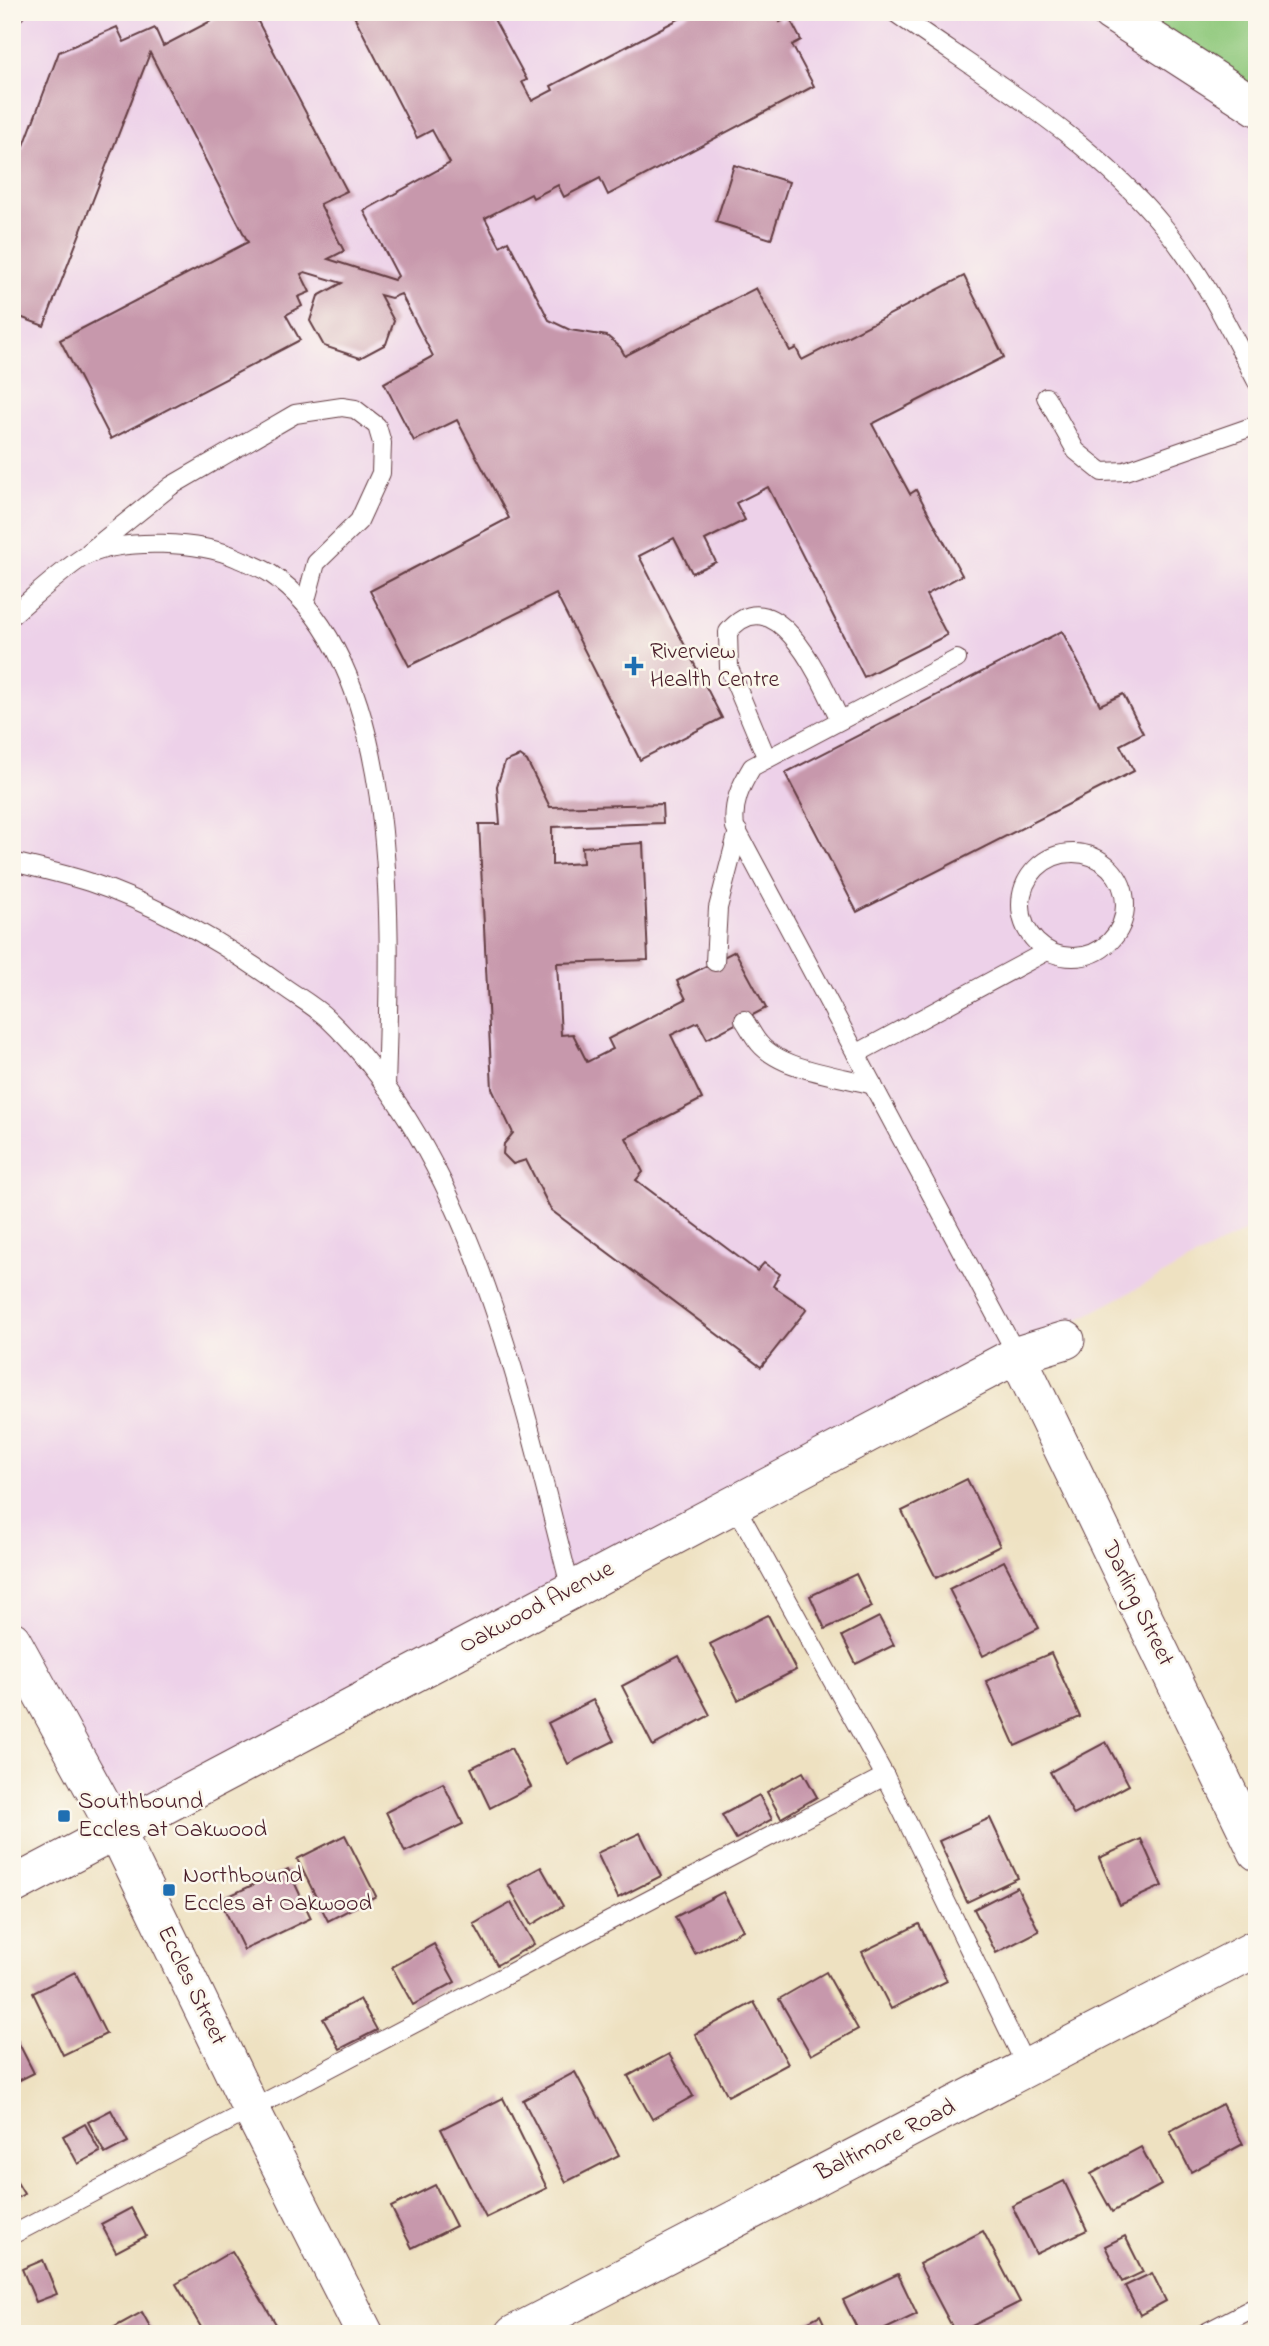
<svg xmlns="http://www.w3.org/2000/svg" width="1269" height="2346" viewBox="0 0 1269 2346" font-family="'Indie Flower',sans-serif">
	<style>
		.built { fill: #edd1e9 }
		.green { fill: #90c97d; stroke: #6d7454; stroke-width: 2 }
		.building { fill: #c798ac }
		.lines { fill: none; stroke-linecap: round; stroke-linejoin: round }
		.service-casing { stroke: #633c42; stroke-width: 20 }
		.minor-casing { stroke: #633c42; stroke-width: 39 }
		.service { stroke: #fff; stroke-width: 18 }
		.minor { stroke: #fff; stroke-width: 37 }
		.poi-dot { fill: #1f6fb2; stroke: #fbf7ec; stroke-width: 2.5 }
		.labels { text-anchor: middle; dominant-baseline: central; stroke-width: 5; stroke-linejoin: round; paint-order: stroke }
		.poi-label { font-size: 24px; fill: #4a1f2b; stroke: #fbf7ec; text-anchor: start }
		.street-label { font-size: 24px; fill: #4a1f2b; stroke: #fbf7ec }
	</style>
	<rect width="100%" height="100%" fill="#fbf7ec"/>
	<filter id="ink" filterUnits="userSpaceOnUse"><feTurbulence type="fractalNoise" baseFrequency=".0143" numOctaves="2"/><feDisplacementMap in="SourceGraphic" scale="14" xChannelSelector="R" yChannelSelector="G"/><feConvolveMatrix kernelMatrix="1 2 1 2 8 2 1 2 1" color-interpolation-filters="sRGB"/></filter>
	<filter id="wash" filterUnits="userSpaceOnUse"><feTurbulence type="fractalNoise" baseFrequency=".00686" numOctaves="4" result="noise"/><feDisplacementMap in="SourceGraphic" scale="28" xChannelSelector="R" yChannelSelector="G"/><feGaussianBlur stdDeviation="1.57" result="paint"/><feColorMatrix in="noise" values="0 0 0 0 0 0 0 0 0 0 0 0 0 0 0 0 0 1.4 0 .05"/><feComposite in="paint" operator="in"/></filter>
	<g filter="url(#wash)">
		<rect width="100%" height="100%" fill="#eee1c1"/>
		<!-- built -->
		<path class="built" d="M 12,12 L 1110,12 L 1257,107 L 1257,1225 L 116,1830 L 12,1640 Z"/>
		<!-- green -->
		<path class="green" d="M 1110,12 L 1257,12 L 1257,107 Z"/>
		<g id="blocks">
			<!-- building -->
			<g class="building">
				<path d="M 228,12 L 253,12 L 347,191 L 320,204 L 344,251 L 328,259 L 394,280 L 398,276 L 364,211 L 450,163 L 432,130 L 417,138 L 352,12 L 490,12 L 527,80 L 522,82 L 532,101 L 553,90 L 551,86 L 692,12 L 775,12 L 780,22 L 789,17 L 801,40 L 792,45 L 814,86 L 608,195 L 600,178 L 564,197 L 558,185 L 533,198 L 531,194 L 485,218 L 500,246 L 508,241 L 549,320 L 570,330 L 607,336 L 620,347 L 625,356 L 756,288 L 790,351 L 796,348 L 802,360 L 964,276 L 1004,357 L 872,424 L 910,494 L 916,490 L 962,575 L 926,595 L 947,635 L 864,677 L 768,487 L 736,503 L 745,520 L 705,540 L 716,562 L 692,573 L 674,538 L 639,556 L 722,718 L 643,758 L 640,760 L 556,594 L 409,666 L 370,591 L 509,518 L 457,420 L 414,441 L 384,383 L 433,356 L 401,294 L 391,298 L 380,295 L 394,321 L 386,344 L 360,358 L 324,346 L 310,321 L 318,296 L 342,283 L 305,272 L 301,274 L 310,292 L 298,297 L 302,306 L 286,315 L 300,340 L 111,439 L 60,340 L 248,242 L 150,53 L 44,326 L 12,314 L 12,178 L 59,52 L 117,27 L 124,42 L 155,28 L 163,46 Z"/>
				<path d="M 734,165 L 789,182 L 771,239 L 716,222 Z"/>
				<path d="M 1062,631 L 1100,705 L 1123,694 L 1143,733 L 1120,745 L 1134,771 L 857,912 L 785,773 Z"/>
				<path d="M 520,756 L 527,761 L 550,807 L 662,804 L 663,823 L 552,827 L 552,865 L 583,863 L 582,847 L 643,843 L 648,960 L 557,963 L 561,1035 L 573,1034 L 587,1062 L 613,1049 L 608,1039 L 686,999 L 677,981 L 735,951 L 766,1008 L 707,1039 L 698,1022 L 671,1035 L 702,1099 L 626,1138 L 643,1172 L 636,1180 L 757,1271 L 764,1263 L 780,1274 L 773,1286 L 807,1309 L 761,1367 L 551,1210 L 526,1160 L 513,1164 L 503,1154 L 504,1144 L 513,1133 L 492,1089 L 479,824 L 500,824 L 497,786 L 505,762 Z"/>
				<path d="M 967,1479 L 1000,1546 L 936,1578 L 902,1511 Z"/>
				<path d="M 1004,1561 L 1039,1628 L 983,1656 L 949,1589 Z"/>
				<path d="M 856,1574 L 872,1607 L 825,1629 L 810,1596 Z"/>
				<path d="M 768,1615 L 796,1670 L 738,1700 L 710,1644 Z"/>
				<path d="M 879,1617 L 894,1645 L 856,1664 L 842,1636 Z"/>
				<path d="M 1051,1653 L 1080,1717 L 1015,1746 L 986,1681 Z"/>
				<path d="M 679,1656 L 710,1715 L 653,1746 L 622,1686 Z"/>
				<path d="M 593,1700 L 614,1741 L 568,1764 L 548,1723 Z"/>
				<path d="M 1106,1742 L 1129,1785 L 1074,1815 L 1050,1772 Z"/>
				<path d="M 511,1748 L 531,1787 L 490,1808 L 471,1768 Z"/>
				<path d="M 803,1772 L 817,1797 L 781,1818 L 767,1792 Z"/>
				<path d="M 443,1783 L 463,1824 L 405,1852 L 386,1812 Z"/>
				<path d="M 759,1795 L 772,1819 L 736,1839 L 722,1815 Z"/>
				<path d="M 990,1818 L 1018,1878 L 967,1902 L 939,1841 Z"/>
				<path d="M 640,1833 L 661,1876 L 618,1898 L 597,1853 Z"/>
				<path d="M 345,1835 L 376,1896 L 328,1921 L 297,1859 Z"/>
				<path d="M 1141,1839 L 1162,1886 L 1120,1905 L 1099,1858 Z"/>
				<path d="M 541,1867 L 563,1906 L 531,1925 L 508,1885 Z"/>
				<path d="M 288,1869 L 311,1918 L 244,1950 L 220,1900 Z"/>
				<path d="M 1017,1887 L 1039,1931 L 996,1953 L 974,1909 Z"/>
				<path d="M 723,1892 L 743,1930 L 695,1954 L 675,1917 Z"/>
				<path d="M 511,1903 L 534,1944 L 497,1965 L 474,1924 Z"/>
				<path d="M 919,1924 L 947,1981 L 891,2009 L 862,1952 Z"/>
				<path d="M 434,1944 L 455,1982 L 413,2005 L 392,1967 Z"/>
				<path d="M 75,1972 L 106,2034 L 63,2055 L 33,1993 Z"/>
				<path d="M 826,1972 L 858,2029 L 811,2055 L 779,1999 Z"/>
				<path d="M 360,1999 L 377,2030 L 340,2049 L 323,2019 Z"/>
				<path d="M 754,2002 L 788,2064 L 728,2096 L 695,2034 Z"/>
				<path d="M 12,2030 L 34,2073 L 12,2084 Z"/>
				<path d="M 669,2054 L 693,2096 L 652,2119 L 628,2076 Z"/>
				<path d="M 575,2072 L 619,2155 L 566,2182 L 523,2100 Z"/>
				<path d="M 503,2098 L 547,2188 L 486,2218 L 441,2129 Z"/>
				<path d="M 1222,2104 L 1243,2144 L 1191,2172 L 1170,2131 Z"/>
				<path d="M 111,2110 L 128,2142 L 105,2154 L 88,2122 Z"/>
				<path d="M 85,2124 L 100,2152 L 78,2164 L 63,2136 Z"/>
				<path d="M 1141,2147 L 1161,2185 L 1112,2212 L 1091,2174 Z"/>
				<path d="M 12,2174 L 24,2194 L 12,2201 Z"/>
				<path d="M 1064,2181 L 1087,2230 L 1036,2254 L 1012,2206 Z"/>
				<path d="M 435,2185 L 456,2226 L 412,2248 L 391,2207 Z"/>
				<path d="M 131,2208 L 146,2236 L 116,2252 L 101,2224 Z"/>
				<path d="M 983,2231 L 1020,2302 L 956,2334 L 919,2264 Z"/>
				<path d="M 1125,2236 L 1143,2272 L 1122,2282 L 1105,2246 Z"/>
				<path d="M 232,2251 L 282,2334 L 205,2334 L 176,2284 Z"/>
				<path d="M 43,2260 L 57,2294 L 36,2302 L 22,2269 Z"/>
				<path d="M 1152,2273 L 1166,2301 L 1140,2315 L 1125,2286 Z"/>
				<path d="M 898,2274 L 917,2314 L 875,2334 L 860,2334 L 843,2300 Z"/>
				<path d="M 142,2312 L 154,2334 L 102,2334 Z"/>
				<path d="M 820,2315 L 829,2334 L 784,2334 Z"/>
			</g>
		</g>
	</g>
	<g filter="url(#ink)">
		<use href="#blocks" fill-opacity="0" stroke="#633c42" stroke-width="2"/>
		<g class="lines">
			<!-- service casing -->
			<g class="service-casing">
				<g id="service">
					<path d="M 894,12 C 987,78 1091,138 1164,227 C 1203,274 1229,328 1257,382"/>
					<path d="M 12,14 L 16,12"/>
					<path d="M 1046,397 L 1076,451 L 1102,472 L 1125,471 L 1257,425"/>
					<path d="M 89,552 L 171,486 L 295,414 L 342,407 L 355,409 L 377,426 L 382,443 L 381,473 L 359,521 L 316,563 L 305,604"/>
					<path d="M 12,615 C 29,601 70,563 87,555 C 125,538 200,541 237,558 C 248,563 261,567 271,574 C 406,665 390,943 386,1087"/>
					<path d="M 957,659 L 752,767 C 740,787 732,804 735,827 L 1017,1355"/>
					<path d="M 767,759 L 729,668 L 728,632 C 777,573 824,687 840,720"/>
					<circle cx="1073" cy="905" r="52"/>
					<path d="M 12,862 C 38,868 64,874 89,882 C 158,905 226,945 284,987 C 298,997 314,1006 327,1018 C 474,1158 522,1400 571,1590"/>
					<path d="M 715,962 L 718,908 L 738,831"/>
					<path d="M 744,1020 C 749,1027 753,1036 759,1043 C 781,1070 841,1076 873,1085"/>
					<path d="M 856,1054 L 1047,951"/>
					<path d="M 735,1505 L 885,1776 L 1027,2068"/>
					<path d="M 12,2235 L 885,1776"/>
					<path d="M 1203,2334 L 1257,2306"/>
				</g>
			</g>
			<!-- minor casing -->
			<g class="minor-casing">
				<g id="minor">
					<path d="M 1110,12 L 1257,107"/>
					<path d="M 1017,1355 L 1257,1852"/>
					<path d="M 12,1640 L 116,1830 L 251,2109 L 365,2334"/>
					<path d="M 12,1886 L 1017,1355 L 1066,1340"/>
					<path d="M 514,2334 L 1257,1948"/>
				</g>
			</g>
			<!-- service -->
			<use href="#service" class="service"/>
			<!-- minor -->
			<use href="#minor" class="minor"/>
		</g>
	</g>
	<!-- markers -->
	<g class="poi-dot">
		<path d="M630.5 655.5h7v7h7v7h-7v7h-7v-7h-7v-7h7z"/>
		<rect x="57" y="1809" width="14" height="14" rx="3.5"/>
		<rect x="162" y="1883" width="14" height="14" rx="3.5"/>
	</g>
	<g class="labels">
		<!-- poi labels -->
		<g class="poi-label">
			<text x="650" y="652">Riverview<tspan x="650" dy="28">Health Centre</tspan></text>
			<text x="78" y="1802">Southbound<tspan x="78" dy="28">Eccles at Oakwood</tspan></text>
			<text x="183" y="1876">Northbound<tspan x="183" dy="28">Eccles at Oakwood</tspan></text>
		</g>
		<!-- street labels -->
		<g class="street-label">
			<text transform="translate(1137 1604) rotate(64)">Darling Street</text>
			<text transform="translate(537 1608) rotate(-28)">Oakwood Avenue</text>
			<text transform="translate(191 1986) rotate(64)">Eccles Street</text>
			<text transform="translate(886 2141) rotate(-27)">Baltimore Road</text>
		</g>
	</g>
	<!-- margin -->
	<rect width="1269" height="2346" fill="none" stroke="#fbf7ec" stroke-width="42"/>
</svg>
